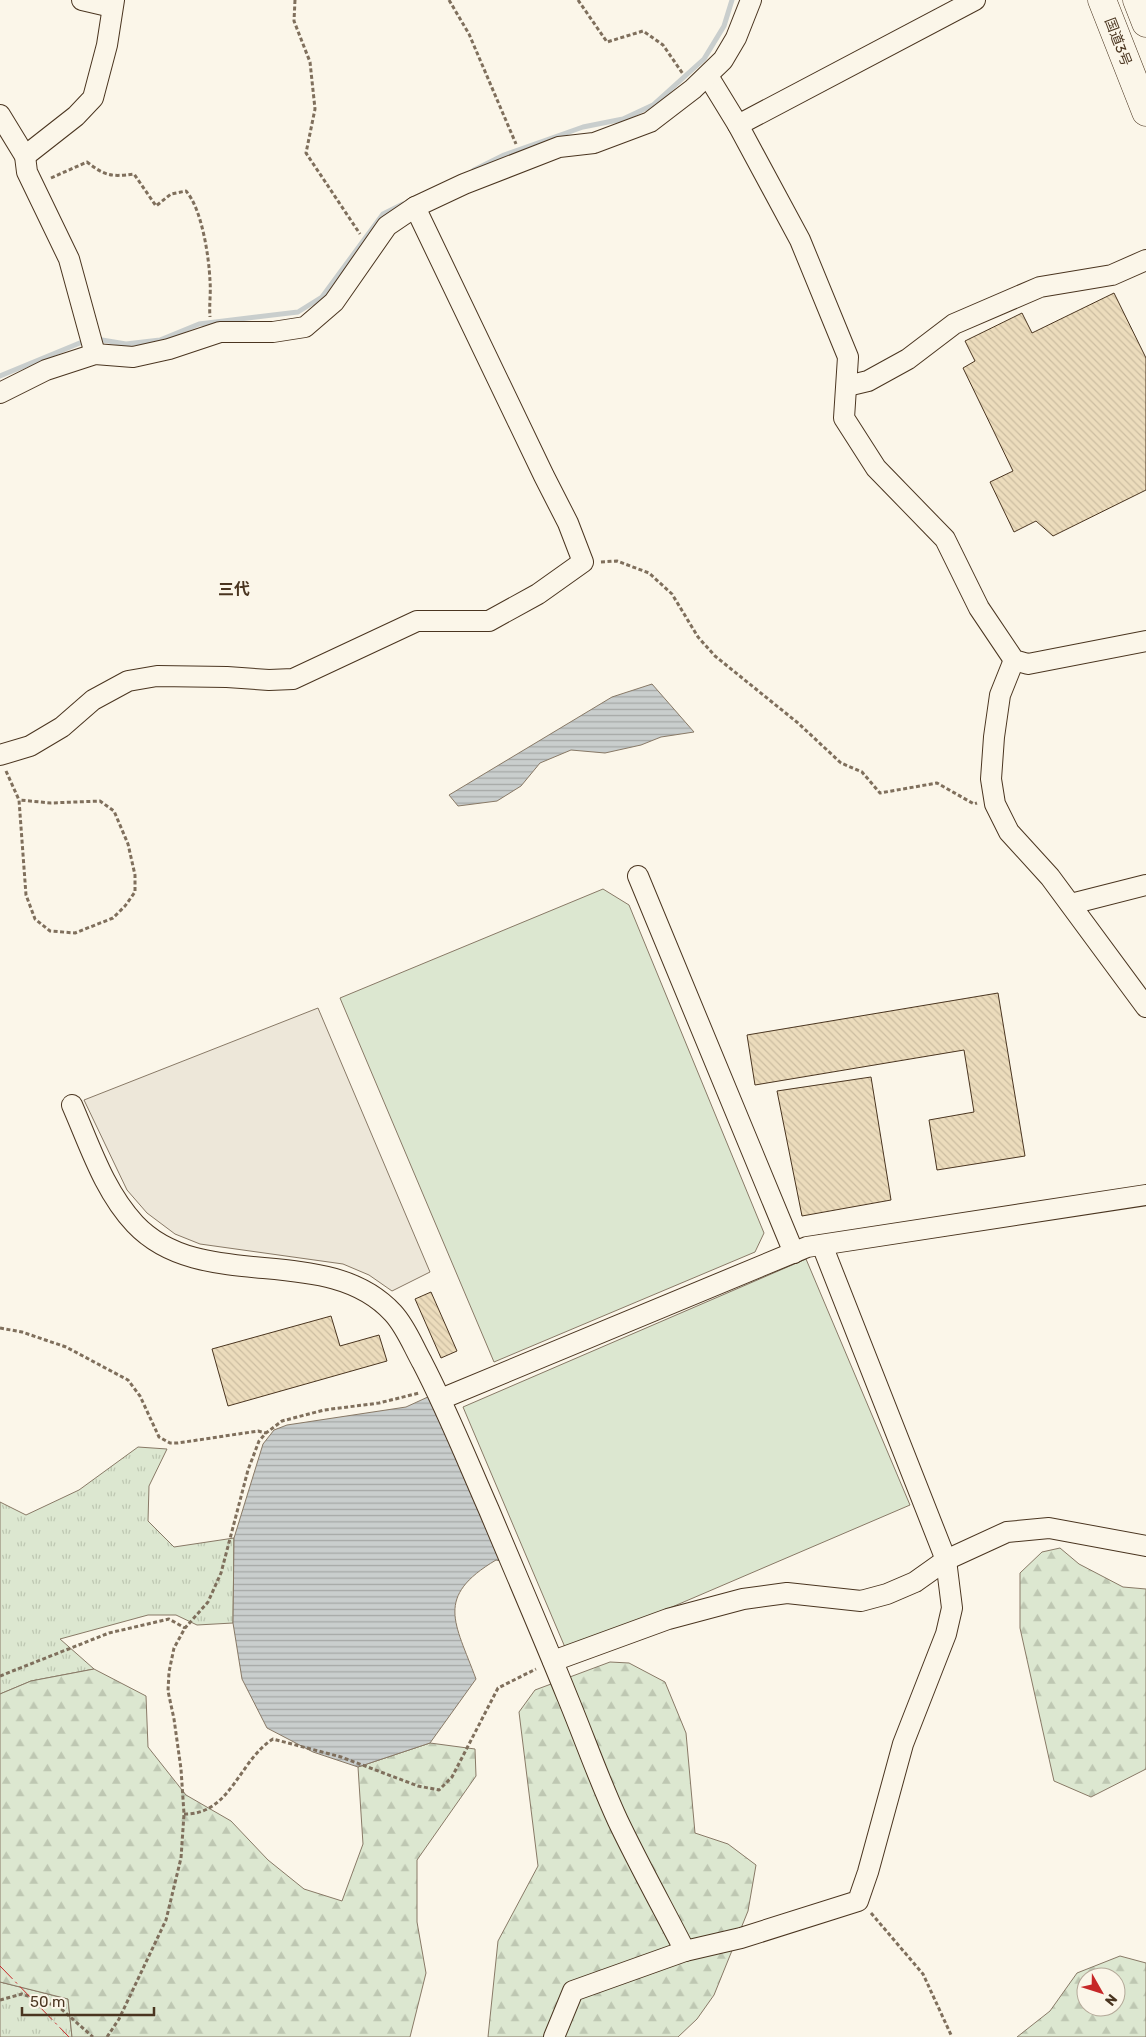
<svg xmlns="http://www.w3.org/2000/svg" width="1146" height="2037" viewBox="0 0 1146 2037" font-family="Rubik,'Noto Sans JP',sans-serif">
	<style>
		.grass { fill: url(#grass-tufts); stroke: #887966 }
		.forest { fill: url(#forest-firs); stroke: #887966; fill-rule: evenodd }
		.pitch { fill: #dce7d0; stroke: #887966 }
		.parking { fill: #ede7d9; stroke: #887966 }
		.water { fill: url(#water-rules); stroke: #887966 }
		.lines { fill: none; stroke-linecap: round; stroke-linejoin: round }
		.stream { stroke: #c9cecd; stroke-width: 5 }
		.building { fill: url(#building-back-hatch); stroke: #4a3520 }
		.minor-casing { stroke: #4a3520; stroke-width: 22 }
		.highway-casing { stroke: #4a3520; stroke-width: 29 }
		.path { stroke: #7f6f5c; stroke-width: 3; stroke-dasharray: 4 2.5; stroke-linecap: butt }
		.minor { stroke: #fbf6e9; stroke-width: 20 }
		.highway { stroke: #fbf6e9; stroke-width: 28 }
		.power { stroke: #c62828; stroke-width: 1; stroke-dasharray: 18 4 2.5 4; stroke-linecap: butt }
		.labels { text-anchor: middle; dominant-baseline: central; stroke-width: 4; stroke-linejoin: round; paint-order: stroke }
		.street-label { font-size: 14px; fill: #4a3520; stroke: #fbf6e9 }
		.quarter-label { font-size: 16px; font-weight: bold; fill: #4a3520; stroke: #fbf6e9 }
	</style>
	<defs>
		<pattern id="grass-tufts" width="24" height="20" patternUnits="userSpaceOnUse" patternTransform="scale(1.25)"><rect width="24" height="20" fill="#dce7d0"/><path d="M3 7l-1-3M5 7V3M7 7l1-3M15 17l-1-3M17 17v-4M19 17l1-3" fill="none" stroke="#bec7b2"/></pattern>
		<pattern id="forest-firs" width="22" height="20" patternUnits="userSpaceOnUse" patternTransform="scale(1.25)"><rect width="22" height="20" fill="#dce7d0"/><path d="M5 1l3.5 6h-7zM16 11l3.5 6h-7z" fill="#bec7b2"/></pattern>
		<pattern id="water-rules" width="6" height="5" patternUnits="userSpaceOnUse" patternTransform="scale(1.25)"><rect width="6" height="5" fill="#c9cecd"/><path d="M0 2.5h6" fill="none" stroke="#a5a8a6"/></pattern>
		<pattern id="building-back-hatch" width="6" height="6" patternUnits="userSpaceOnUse" patternTransform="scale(1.25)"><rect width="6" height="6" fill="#ecdcbc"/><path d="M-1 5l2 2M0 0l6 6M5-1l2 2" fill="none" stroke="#ccbda1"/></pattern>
	</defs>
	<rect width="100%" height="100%" fill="#fbf6e9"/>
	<!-- grass -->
	<g class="grass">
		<path d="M 138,1447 L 167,1449 L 149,1486 L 148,1521 L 174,1547 L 234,1538 L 233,1623 L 197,1625 L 176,1615 L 148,1615 L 60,1639 L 94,1669 L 31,1681 L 0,1694 L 0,1502 L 26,1515 L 79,1490 Z"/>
		<path d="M 0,1982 L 68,1999 L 72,2037 L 0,2037 Z"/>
	</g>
	<!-- forest -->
	<g class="forest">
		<path d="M 1060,1548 L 1079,1564 L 1123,1587 L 1146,1589 L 1146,1769 L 1091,1797 L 1054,1781 L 1020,1628 L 1020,1573 L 1042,1552 Z"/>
		<path d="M 610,1662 L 629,1663 L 665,1682 L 686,1733 L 695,1833 L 728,1844 L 756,1865 L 748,1911 L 714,1995 L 697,2019 L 678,2037 L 488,2037 L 498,1941 L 538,1866 L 519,1712 L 535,1690 Z"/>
		<path d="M 94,1669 L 146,1696 L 148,1747 L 186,1795 L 231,1821 L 268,1860 L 304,1889 L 342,1901 L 363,1844 L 358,1767 L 430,1743 L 475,1749 L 476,1776 L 417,1860 L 417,1922 L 426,1973 L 410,2037 L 72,2037 L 68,1999 L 0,1982 L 0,1694 L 31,1681 Z"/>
		<path d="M 1120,1956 L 1146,1963 L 1146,2037 L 1017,2037 L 1050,2011 L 1077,1973 ZM 1086,1977 L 1116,1977 L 1116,2007 L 1086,2007 Z"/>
	</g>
	<!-- pitch -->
	<g class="pitch">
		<path d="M 603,889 L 629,905 L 764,1233 L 755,1252 L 494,1362 L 340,998 Z"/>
		<path d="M 806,1259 L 910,1505 L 567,1652 L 463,1407 Z"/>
	</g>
	<!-- parking -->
	<path class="parking" d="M 318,1008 L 430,1272 L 392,1291 L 369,1275 L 343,1264 L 200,1244 L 175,1234 L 147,1213 L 127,1190 L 84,1100 Z"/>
	<!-- water -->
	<g class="water">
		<path d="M 652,684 L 694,732 L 661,737 L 641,745 L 605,753 L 571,750 L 540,763 L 521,786 L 497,801 L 458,806 L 449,795 L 612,697 Z"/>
		<path d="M 430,1396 L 506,1562 L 496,1560 C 434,1597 455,1622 476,1679 L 430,1743 L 358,1767 L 313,1752 L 267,1728 L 242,1679 L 233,1623 L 234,1538 L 263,1444 L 274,1430 L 287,1425 L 406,1407 Z"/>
	</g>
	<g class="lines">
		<!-- stream -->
		<g class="stream">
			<path d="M 474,170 L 504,155 L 583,127 L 623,119 L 653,105 L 704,59 L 724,26 L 732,0"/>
			<path d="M 96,339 L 126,344 L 160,340 L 199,324 L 298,312 L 322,297 L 383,214 L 403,204"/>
			<path d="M 0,376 L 87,340"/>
		</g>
	</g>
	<!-- building -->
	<g class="building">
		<path d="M 1114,293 L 1146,358 L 1146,490 L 1053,536 L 1036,521 L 1014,532 L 990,482 L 1013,471 L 963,368 L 975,361 L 965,341 L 1022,313 L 1032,333 Z"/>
		<path d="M 998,993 L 1025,1156 L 937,1170 L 929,1120 L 974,1112 L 964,1050 L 755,1085 L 747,1035 Z"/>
		<path d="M 871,1077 L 891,1200 L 802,1216 L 777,1091 Z"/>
		<path d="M 431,1292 L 457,1351 L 441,1358 L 415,1299 Z"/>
		<path d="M 331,1316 L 340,1346 L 379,1335 L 387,1361 L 228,1406 L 212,1349 Z"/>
	</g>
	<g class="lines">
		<!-- minor casing -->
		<g class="minor-casing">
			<g id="minor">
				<path d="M 82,0 L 112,7"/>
				<path d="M 708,76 L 738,125 L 800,240 L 848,357 L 844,418 L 876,468 L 945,539 L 979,608 L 1014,660 L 1028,664 L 1146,641"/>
				<path d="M 0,115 L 25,156 L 27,172 L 69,259 L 95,354"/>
				<path d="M 738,125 L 975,0"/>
				<path d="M 25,156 L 76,116 L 93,98 L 107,45 L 114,0"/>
				<path d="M 847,386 L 868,381 L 908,359 L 954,324 L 1040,287 L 1112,275 L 1146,260"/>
				<path d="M 0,393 L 46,370 L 95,354 L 133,357 L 169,349 L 220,332 L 273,332 L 305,327 L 334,302 L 387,226 L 415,207 L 464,184 L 559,147 L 594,143 L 650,122 L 693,89 L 723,60 L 736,38 L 751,0"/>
				<path d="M 1014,660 L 1000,695 L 994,737 L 991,779 L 995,804 L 1009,832 L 1050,877 L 1146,1007"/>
				<path d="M 0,755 L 30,746 L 62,727 L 93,700 L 128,681 L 157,676 L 227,677 L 269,680 L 293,679 L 417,621 L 489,621 L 538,594 L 583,562 L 568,523 L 544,476 L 415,207"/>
				<path d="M 638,876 L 794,1253"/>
				<path d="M 1071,904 L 1146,885"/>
				<path d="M 72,1105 C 90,1146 104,1191 135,1224 C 202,1295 327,1241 393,1313 C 406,1327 413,1346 422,1362 C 447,1410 467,1460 489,1510 C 515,1572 542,1634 567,1696 C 584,1737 599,1780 618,1821 C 639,1865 663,1908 685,1951"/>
				<path d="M 441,1399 L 807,1247 L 1146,1195"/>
				<path d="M 553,1661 L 668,1619 L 743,1599 L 787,1593 L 861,1601 L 887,1594 L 915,1582 L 946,1560 L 1007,1532 L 1049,1528 L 1146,1546"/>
				<path d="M 554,2037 L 573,1991 L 685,1951 L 741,1938 L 858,1901 L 868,1872 L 903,1744 L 946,1634 L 952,1608 L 946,1560 L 822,1245"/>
			</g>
		</g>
		<!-- highway casing -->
		<g class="highway-casing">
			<g id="highway">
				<path d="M 1102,0 L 1146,112"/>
				<path d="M 1137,0 L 1146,23"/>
			</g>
		</g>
		<!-- path -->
		<g class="path">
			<path d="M 295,0 L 294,21 L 310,62 L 315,109 L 306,153 L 360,234"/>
			<path d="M 449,0 L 469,34 L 516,144"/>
			<path d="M 578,0 L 607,42 L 643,31 L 663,45 L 683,74"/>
			<path d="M 51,178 L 87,162 C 105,176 111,177 134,174 L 156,206 L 171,194 L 186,191 C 202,209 209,257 210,281 C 211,293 209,305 210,317"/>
			<path d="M 601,562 L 617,561 L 649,573 L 672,594 L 698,637 L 715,656 L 798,723 L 841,763 L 862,772 L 880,793 L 937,783 L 974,804 L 977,803"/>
			<path d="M 6,771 L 19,800 L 26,895 L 35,919 L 50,931 L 75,933 L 113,918 L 125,906 L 135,892 L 135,875 L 128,844 L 114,811 L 100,801 L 51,803 L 19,800"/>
			<path d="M 0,1328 L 22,1332 L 66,1347 L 128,1380 L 140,1396 L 159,1437 L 170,1443 L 178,1443 L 258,1431 L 266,1433"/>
			<path d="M 0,1676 L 109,1633 L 169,1619 L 185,1628"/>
			<path d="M 184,1814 C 231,1815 239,1760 273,1739 L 341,1757 L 418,1786 L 439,1790 L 452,1777 L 498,1688 L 536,1669"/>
			<path d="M 871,1913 L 923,1974 L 952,2037"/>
			<path d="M 0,2000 L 22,1994 L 59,2007 L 93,2037"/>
			<path d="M 107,2037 L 119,2019 L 166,1920 L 181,1858 L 184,1814 L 181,1769 L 174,1719 L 168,1691 L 169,1672 L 174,1648 L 185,1628 L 208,1602 L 221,1573 L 248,1470 L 259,1441 L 266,1433 L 282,1421 L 324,1410 L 379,1403 L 419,1393"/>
		</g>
		<!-- minor -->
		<use href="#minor" class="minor"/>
		<!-- highway -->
		<use href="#highway" class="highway"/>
		<!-- power -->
		<path class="power" d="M 0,1966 L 69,2037"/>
	</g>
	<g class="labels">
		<!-- street labels -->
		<g class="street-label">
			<text transform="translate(1118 42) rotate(69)">国道3号</text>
		</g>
		<!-- quarter labels -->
		<g class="quarter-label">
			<text x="234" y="589">三代</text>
		</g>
	</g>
	<!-- north arrow -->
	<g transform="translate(1101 1992) rotate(129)"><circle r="24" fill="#fbf6e9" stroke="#b4a999"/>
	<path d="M0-4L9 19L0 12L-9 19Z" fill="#c62828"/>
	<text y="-8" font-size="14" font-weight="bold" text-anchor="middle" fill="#4a3520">N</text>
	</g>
	<!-- scale -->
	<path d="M22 2007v8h132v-8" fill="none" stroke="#4a3520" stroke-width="2.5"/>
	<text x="30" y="2007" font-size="15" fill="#4a3520" stroke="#fbf6e9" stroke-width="4" paint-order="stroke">50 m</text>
</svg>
